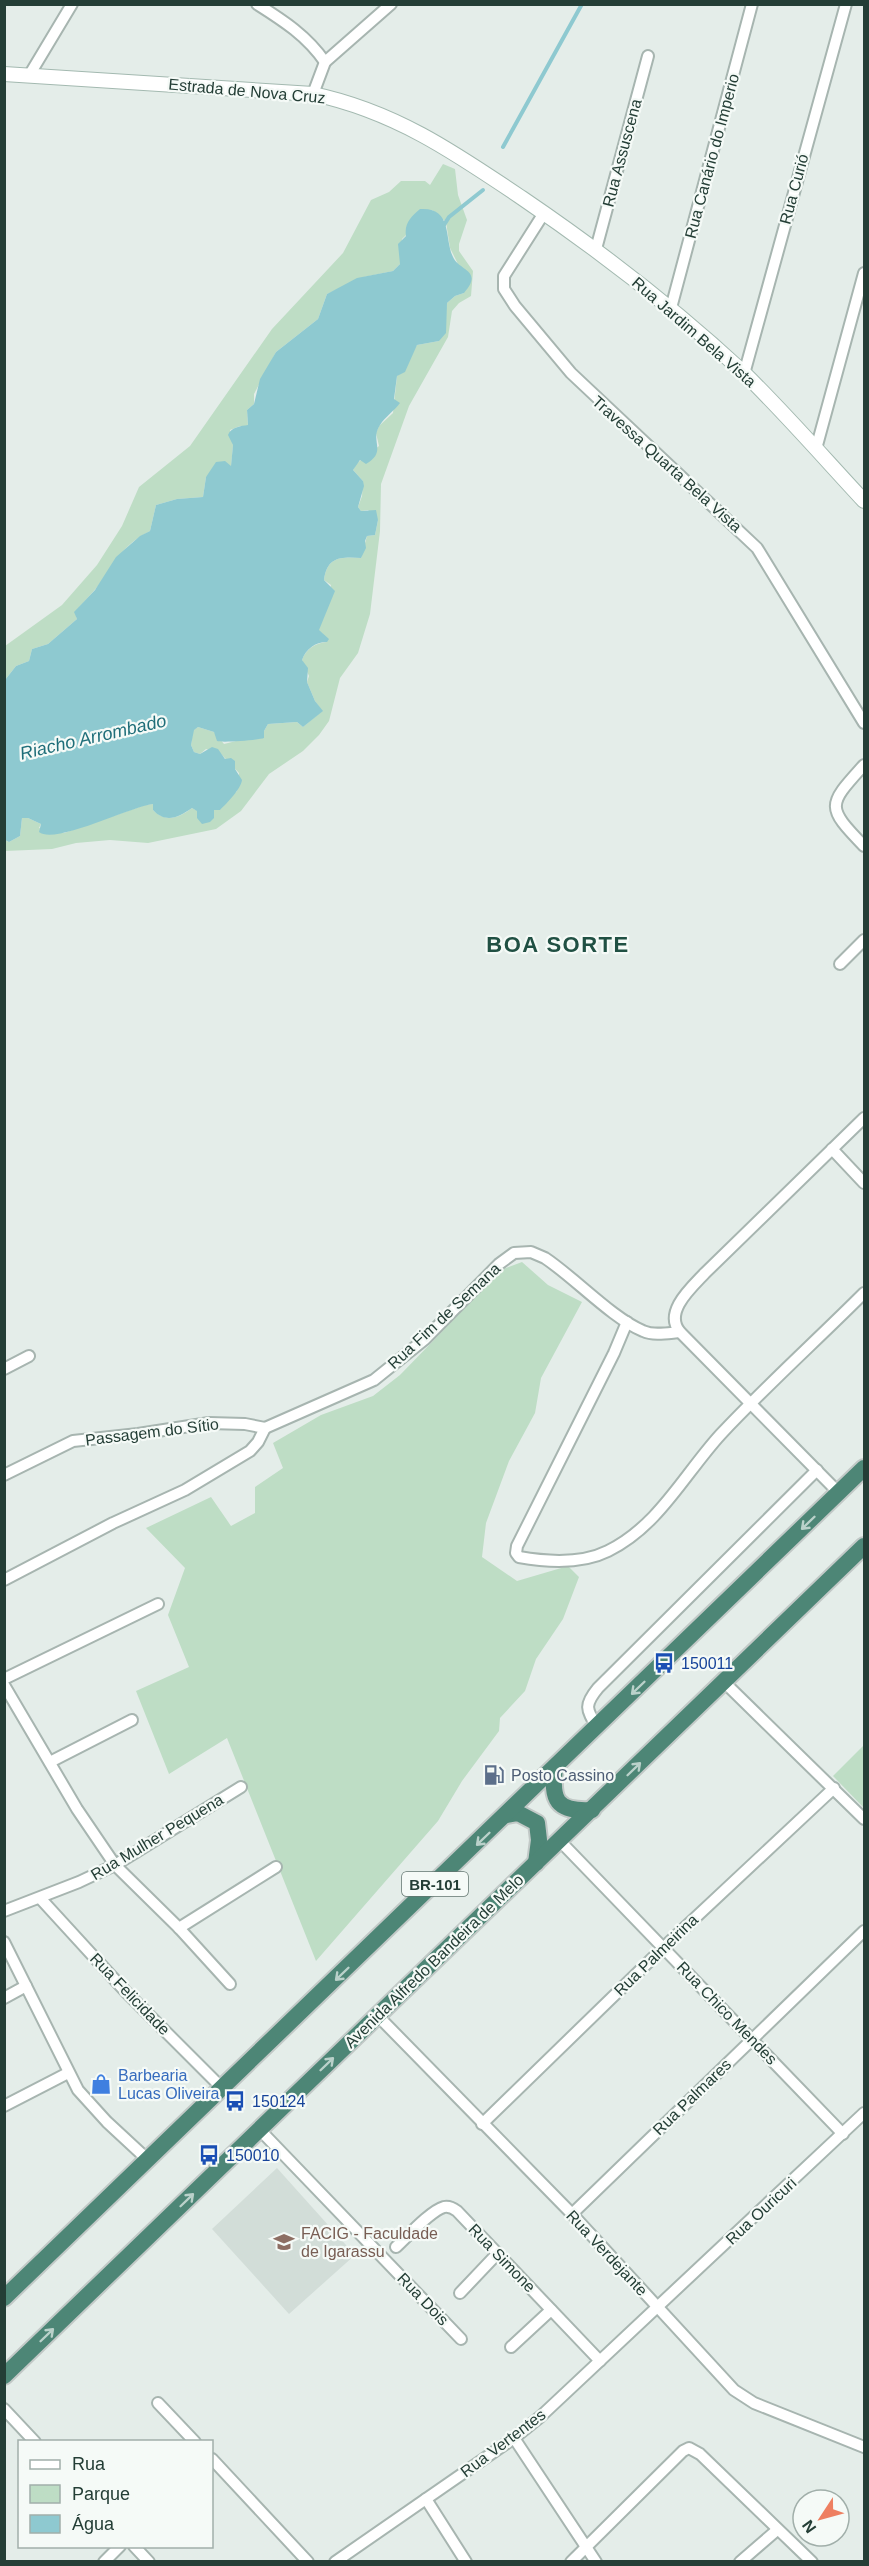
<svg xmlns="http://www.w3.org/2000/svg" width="869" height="2566" viewBox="0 0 869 2566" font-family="Helvetica,sans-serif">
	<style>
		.built { fill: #d2ddd8 }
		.green { fill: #beddc5 }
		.water { fill: #8ec9d0 }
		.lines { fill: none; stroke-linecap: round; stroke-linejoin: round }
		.stream { stroke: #8ec9d0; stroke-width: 4 }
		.minor-casing { stroke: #a7b5b0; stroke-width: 14 }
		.secondary-casing { stroke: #a3b9b0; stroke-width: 16 }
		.trunk-casing { stroke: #c2c9c7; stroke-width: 20 }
		.minor { stroke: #fff; stroke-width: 10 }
		.secondary { stroke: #fff; stroke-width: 14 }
		.trunk { stroke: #4d8676; stroke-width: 16 }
		.oneway { stroke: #bad1ca }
		.labels { text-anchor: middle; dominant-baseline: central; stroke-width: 4.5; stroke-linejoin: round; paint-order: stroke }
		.shield { fill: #f5faf7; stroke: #637670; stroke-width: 1.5 }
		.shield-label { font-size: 15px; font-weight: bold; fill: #243e36 }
		.street-label { font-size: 16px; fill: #243e36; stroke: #f5faf7 }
		.transit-label { font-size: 16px; fill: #164399; stroke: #f5faf7; text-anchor: start }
		.service-label { font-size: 16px; fill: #4e5e75; stroke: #f5faf7; text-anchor: start }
		.shop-label { font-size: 16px; fill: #366cbe; stroke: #f5faf7; text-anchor: start }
		.education-label { font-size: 16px; fill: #785e54; stroke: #f5faf7; text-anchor: start }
		.water-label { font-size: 18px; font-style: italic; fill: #1f6e79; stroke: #f5faf7 }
		.district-label { font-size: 22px; font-weight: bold; letter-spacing: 1.5px; fill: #205043; stroke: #f5faf7 }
	</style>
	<rect width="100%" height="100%" fill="#e4ede9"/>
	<!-- built -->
	<path class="built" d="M 277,2168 L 355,2255 L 289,2314 L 212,2229 Z"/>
	<!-- green -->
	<g class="green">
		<path d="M 443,164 L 455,169 L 458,195 L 467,220 L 459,244 L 459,251 L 473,271 L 471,296 L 459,303 L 452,311 L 448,337 L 409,406 L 381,484 L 380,531 L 370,614 L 358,653 L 340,678 L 329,721 L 319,735 L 303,751 L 269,774 L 241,811 L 216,829 L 148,843 L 110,840 L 76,843 L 52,849 L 5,851 L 4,840 L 9,842 L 20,836 L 22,818 L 28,818 L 41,824 L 39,828 L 64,833 L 145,805 L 153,804 L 153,810 C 166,823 179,818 192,808 C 209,818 224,802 237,791 L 239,773 L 221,754 L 206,749 L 200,754 L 194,752 L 191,745 L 193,730 L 198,727 L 214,732 L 224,744 L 244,739 L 249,740 L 264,731 L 268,724 L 297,722 L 303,727 L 322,711 L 315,701 L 307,682 L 309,676 L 302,660 C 306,649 315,643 327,642 L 323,634 L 318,630 L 325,614 L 331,585 L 324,580 C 327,556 342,557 361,558 L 367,536 L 375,535 L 378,520 L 368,510 L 361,511 L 358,507 L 362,496 L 363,481 L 353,470 L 356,464 L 379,446 L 376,433 L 379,426 L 393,413 L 397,376 L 417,345 L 439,341 L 447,303 L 455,296 L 464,293 L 458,264 L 450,248 L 446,222 L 432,210 L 402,239 L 400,264 L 393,271 L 364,277 L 327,294 L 318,319 L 276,352 L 254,394 L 254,404 L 247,410 L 248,426 L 240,426 L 230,430 L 233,445 L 231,467 L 206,477 L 203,497 L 177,499 L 156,505 L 150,531 C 122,545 115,563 98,586 C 91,595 82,603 75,612 L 77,619 L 48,644 L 32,649 L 29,661 L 16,666 L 5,680 L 5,646 L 62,605 L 97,565 L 122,526 L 139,487 L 190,446 L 272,329 L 343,253 L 371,200 L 389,192 L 401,181 L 425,181 L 430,185 Z"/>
		<path d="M 522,1262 L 548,1285 L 582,1302 L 541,1378 L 535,1413 L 509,1461 L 486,1523 L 482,1557 L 517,1581 L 568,1566 L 579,1577 L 563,1619 L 536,1659 L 525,1691 L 500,1718 L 499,1731 L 462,1781 L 438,1821 L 316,1961 L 227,1738 L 169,1774 L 136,1691 L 189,1667 L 168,1615 L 185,1568 L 146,1528 L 211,1497 L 231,1526 L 255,1513 L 255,1487 L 283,1468 L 273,1443 L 321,1415 L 373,1396 L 400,1375 L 503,1269 Z"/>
		<path d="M 864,1745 L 864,1808 L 833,1776 Z"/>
	</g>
	<!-- water -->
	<path class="water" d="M 420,209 C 453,207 444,238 453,257 C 459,271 484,270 464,293 L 455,296 L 447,303 L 446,333 L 439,341 L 417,345 L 405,372 L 397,376 L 394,399 L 400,403 C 394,411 385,417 380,425 C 369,441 388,451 366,464 L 360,460 L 353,470 L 363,481 L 364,486 L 358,507 L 361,511 L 376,510 L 378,520 L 375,535 L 367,536 L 365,541 L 366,548 L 361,558 C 342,557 327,556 324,580 L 335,591 L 319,630 L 329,639 L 327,642 C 315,642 306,649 302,660 L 308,668 L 307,682 L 315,701 L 323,711 L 303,727 L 297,722 L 268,724 L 264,731 L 264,738 C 259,740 222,743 217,741 L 214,732 L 198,727 L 194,730 L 191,745 L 194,752 L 200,754 L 212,747 L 218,749 L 225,759 L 231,758 L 235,761 L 235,769 L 242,780 C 241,789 227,803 220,810 L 214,810 L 214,818 L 210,822 L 202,824 L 197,818 L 197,811 L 192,808 C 179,817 166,824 153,810 L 153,804 C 129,807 55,845 39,832 L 41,824 L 28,818 L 22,818 L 20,836 L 9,842 L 5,840 L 5,680 L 16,666 L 29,661 L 32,649 L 48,644 L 77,619 L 74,612 L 95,590 L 116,557 L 140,536 L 150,531 L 156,505 L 177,499 L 203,497 L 206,477 L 216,462 L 225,461 L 231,466 L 233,445 L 228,435 C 231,427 241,426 248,425 L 247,410 L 254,404 L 260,379 L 276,352 L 318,319 L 327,294 L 357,278 L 393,271 L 400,264 L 398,244 L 406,236 C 404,223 411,217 420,209 Z"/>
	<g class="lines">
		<!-- stream -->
		<g class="stream">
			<path d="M 503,147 L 582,4"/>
			<path d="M 444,225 L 449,217 L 483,190"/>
		</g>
		<!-- minor casing -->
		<g class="minor-casing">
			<g id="minor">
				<path d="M 257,4 C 284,21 307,36 325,62"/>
				<path d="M 30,74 L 72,4"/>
				<path d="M 313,94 L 325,62 L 391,4"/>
				<path d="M 544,213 L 504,276 L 504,289 L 515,306 L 571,373 L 757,548 L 864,723"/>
				<path d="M 596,249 L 648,56"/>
				<path d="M 671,308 L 752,4"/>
				<path d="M 744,374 L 846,4"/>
				<path d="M 816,449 L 864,273"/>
				<path d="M 864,765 C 828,805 825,806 864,846"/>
				<path d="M 840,964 L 864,940"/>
				<path d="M 832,1149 L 864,1183"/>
				<path d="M 627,1322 L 614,1353 L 517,1546 L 516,1553 L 519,1557 C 547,1562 582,1564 608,1551 C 659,1526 685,1473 721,1434 C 767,1385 817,1340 864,1293"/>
				<path d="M 4,1369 L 29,1356"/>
				<path d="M 265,1428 L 374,1380 L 425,1339 L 499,1264 L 514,1253 L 531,1252 L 545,1258 C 575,1278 612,1318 643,1331 C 654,1336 668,1333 680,1332"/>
				<path d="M 4,1475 L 73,1441 L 138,1434 L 209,1423 L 245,1424 L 265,1428"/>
				<path d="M 839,1493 L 680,1332 C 663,1312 692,1287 705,1273 L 864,1118"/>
				<path d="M 4,1580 L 113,1523 L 185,1490 L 250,1451 L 258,1442 L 265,1428"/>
				<path d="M 4,1679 L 158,1604"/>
				<path d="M 724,1682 L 864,1819"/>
				<path d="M 4,1685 L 77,1809 L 115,1865 L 179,1928 L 230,1984"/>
				<path d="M 597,1727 C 586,1709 584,1705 598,1688 L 817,1470"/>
				<path d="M 50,1762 L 132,1720"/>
				<path d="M 560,1841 L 843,2134"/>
				<path d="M 40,1898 L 126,1992 L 222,2088"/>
				<path d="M 4,1911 L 79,1882 L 115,1865 L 241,1787"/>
				<path d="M 179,1928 L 276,1867"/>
				<path d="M 4,1942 L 78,2090 L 107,2122 L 148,2160"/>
				<path d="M 4,1998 L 26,1986"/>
				<path d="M 377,2015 L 572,2214 L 734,2390 L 754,2403 L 864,2447"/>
				<path d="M 4,2106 L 68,2073"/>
				<path d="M 482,2124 L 664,1947 L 834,1788"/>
				<path d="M 260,2130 L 461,2339"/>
				<path d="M 572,2214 L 864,1931"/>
				<path d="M 396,2247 C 407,2237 430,2211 444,2207 C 449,2206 453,2208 457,2211 L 600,2361"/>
				<path d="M 460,2293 L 497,2254"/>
				<path d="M 511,2347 L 551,2310"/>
				<path d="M 158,2403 L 195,2442"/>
				<path d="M 4,2409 L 35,2442"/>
				<path d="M 514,2438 L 596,2562"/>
				<path d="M 212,2459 L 308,2562"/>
				<path d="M 426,2499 L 466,2562"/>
				<path d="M 134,2546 L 149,2562"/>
				<path d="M 104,2562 L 120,2546"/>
				<path d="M 335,2562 L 514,2438 L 540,2417 L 864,2113"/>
				<path d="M 571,2562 L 683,2451 L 689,2448 L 700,2454 L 812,2562"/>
				<path d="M 740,2562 L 777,2530"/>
			</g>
		</g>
		<!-- secondary casing -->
		<g class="secondary-casing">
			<path id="secondary" d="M 4,74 L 313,94 C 394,111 454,152 522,198 C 600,251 674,308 743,372 C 785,413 824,458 864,501"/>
		</g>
		<!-- trunk casing -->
		<g class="trunk-casing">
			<g id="trunk">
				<path d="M 555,1768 C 551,1800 556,1812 592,1810"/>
				<path d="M 507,1815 L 518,1813 L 537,1823 L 539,1840 L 536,1863"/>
				<path d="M 4,2298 L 864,1468"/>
				<path d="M 4,2376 L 864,1546"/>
			</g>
		</g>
		<!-- minor -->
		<use href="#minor" class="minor"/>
		<!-- secondary -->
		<use href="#secondary" class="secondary"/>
		<!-- trunk -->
		<use href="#trunk" class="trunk"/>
	</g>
	<!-- one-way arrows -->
	<defs><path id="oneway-shaft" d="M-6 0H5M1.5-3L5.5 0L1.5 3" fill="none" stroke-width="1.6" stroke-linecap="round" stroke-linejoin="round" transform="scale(1.5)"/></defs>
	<g class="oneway">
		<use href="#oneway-shaft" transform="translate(808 1523) rotate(136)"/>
		<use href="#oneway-shaft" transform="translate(638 1688) rotate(136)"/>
		<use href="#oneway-shaft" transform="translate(634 1769) rotate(-44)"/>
		<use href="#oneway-shaft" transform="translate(483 1839) rotate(136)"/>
		<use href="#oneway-shaft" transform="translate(342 1974) rotate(136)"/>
		<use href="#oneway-shaft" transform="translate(327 2064) rotate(-44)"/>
		<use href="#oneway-shaft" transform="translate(187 2200) rotate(-44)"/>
		<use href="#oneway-shaft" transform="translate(47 2335) rotate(-44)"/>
	</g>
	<!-- icons -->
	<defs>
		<g id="bus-bare" transform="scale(1.62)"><path d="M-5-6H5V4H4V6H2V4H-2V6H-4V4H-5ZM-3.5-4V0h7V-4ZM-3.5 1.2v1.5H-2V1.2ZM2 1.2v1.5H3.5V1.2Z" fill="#1a4fb4" stroke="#f5faf7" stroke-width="2.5" paint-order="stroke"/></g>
		<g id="fuel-bare" transform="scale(1.62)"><path d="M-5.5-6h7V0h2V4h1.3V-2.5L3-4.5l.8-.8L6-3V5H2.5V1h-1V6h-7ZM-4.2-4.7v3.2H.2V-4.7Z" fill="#5c6f8a" stroke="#f5faf7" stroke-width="2.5" paint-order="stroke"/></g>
		<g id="shop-bare" transform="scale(1.62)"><path d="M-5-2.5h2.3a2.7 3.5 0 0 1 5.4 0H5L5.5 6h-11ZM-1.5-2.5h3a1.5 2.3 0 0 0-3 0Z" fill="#3f7fe0" stroke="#f5faf7" stroke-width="2.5" paint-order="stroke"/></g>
		<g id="university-bare" transform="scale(1.62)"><path d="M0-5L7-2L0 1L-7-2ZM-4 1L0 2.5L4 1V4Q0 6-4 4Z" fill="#8d6e63" stroke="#f5faf7" stroke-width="2.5" paint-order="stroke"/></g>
	</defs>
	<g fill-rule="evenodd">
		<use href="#bus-bare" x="664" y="1663"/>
		<use href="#fuel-bare" x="494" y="1775"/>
		<use href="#shop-bare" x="101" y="2084"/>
		<use href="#bus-bare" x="235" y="2101"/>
		<use href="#bus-bare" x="209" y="2155"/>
		<use href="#university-bare" x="284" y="2242"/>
	</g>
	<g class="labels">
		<!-- shield labels -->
		<rect class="shield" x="402" y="1872" width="66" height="24" rx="4.5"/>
		<g class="shield-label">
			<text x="435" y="1884">BR-101</text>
		</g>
		<!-- street labels -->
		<g class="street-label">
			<text transform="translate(247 91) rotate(5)">Estrada de Nova Cruz</text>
			<text transform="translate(622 153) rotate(-75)">Rua Assuscena</text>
			<text transform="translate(712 156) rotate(-75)">Rua Canário do Imperio</text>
			<text transform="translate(794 189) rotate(-75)">Rua Curió</text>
			<text transform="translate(694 332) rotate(41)">Rua Jardim Bela Vista</text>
			<text transform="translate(667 464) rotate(42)">Travessa Quarta Bela Vista</text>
			<text transform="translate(444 1316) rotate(-43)">Rua Fim de Semana</text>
			<text transform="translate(152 1432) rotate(-7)">Passagem do Sítio</text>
			<text transform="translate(157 1837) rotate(-31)">Rua Mulher Pequena</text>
			<text transform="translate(656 1955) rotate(-44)">Rua Palmeirina</text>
			<text transform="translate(434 1961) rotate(-44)">Avenida Alfredo Bandeira de Melo</text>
			<text transform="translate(130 1994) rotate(46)">Rua Felicidade</text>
			<text transform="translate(727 2013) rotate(46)">Rua Chico Mendes</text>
			<text transform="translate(692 2097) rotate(-44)">Rua Palmares</text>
			<text transform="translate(761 2211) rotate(-43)">Rua Ouricuri</text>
			<text transform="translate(607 2253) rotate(47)">Rua Verdejante</text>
			<text transform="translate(502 2258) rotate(46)">Rua Simone</text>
			<text transform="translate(423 2299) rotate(46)">Rua Dois</text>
			<text transform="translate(503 2443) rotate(-37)">Rua Vertentes</text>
		</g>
		<!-- transit labels -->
		<g class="transit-label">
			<text x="681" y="1663">150011</text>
			<text x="252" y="2101">150124</text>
			<text x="226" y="2155">150010</text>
		</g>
		<!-- service labels -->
		<g class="service-label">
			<text x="511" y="1775">Posto Cassino</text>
		</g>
		<!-- shop labels -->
		<g class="shop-label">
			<text x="118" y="2075">Barbearia<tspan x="118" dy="18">Lucas Oliveira</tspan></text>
		</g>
		<!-- education labels -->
		<g class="education-label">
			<text x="301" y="2233">FACIG - Faculdade<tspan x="301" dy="18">de Igarassu</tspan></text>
		</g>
		<!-- water labels -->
		<g class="water-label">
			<text transform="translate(93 737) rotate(-13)">Riacho Arrombado</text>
		</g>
		<!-- district labels -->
		<g class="district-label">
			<text x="558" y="944">BOA SORTE</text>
		</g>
	</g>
	<!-- border -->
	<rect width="869" height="2566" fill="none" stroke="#243e36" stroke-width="12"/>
	<!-- legend -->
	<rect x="18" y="2440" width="195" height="108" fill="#f5faf7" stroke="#a1afaa" stroke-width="1.5"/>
	<rect x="30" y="2460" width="30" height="9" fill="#ffffff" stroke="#a1afaa" stroke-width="1.5"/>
	<text x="72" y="2470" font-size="18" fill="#243e36">Rua</text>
	<rect x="30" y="2485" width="30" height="18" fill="#beddc5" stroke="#a1afaa" stroke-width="1.5"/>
	<text x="72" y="2500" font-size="18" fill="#243e36">Parque</text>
	<rect x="30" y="2515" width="30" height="18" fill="#8ec9d0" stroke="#a1afaa" stroke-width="1.5"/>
	<text x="72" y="2530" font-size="18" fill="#243e36">Água</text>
	<!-- north arrow -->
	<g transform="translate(821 2518) rotate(234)"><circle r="28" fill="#f5faf7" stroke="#a1afaa" stroke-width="1.5"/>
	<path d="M0-4.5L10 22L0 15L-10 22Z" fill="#ee7f61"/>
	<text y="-9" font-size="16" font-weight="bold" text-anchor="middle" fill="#243e36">N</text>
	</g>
</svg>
